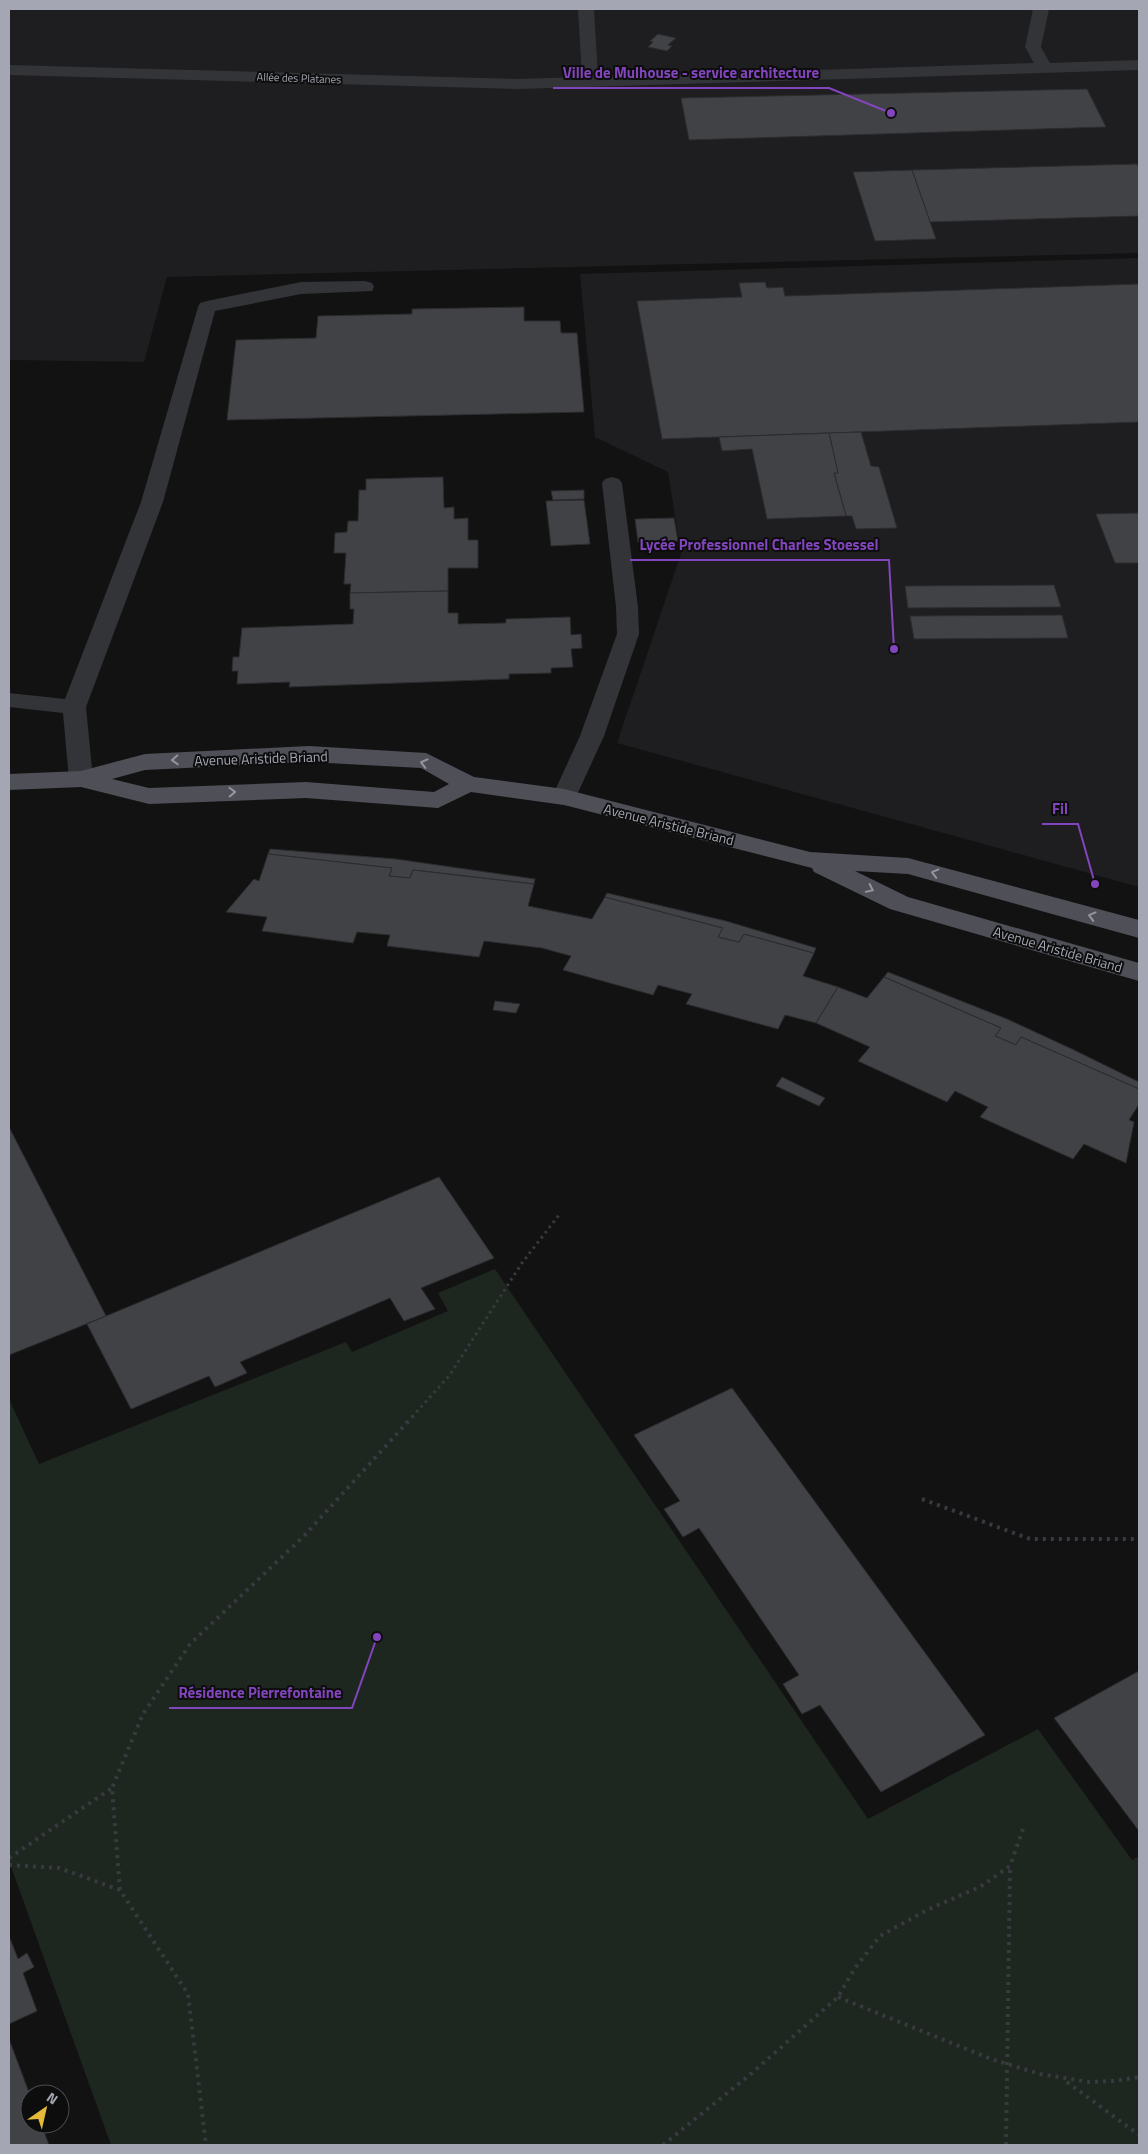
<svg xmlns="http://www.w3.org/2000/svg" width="1148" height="2154" viewBox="0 0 1148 2154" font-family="'Titillium Web',sans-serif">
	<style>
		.built { fill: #1e1e20 }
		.green { fill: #1e2620 }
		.building { fill: #414246; stroke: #2c2c2f }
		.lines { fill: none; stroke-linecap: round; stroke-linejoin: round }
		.path-far1 { stroke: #393a3f; stroke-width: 3; stroke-dasharray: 2.5 4; stroke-linecap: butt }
		.path { stroke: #393a3f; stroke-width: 4; stroke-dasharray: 3 5; stroke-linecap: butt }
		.minor { fill: #333438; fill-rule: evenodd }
		.major { fill: #4f5057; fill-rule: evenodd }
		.oneway { stroke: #9396a1 }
		.labels { text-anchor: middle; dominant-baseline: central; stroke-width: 4; stroke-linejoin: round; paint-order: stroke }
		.far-street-label { font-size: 11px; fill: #a4a7b3; stroke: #0d0d0e }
		.street-label { font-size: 14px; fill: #a4a7b3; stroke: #0d0d0e }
		.leader { fill: none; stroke: #8345bd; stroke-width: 2 }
		.callout-dot { fill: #8345bd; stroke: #0d0d0e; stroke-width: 2 }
		.callout-label { font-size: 15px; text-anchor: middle; font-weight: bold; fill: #8345bd; stroke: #0d0d0e; stroke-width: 4; stroke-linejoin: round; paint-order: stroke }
	</style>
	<rect width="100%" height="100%" fill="#121213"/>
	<!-- built -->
	<g class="built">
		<path d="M 9,9 L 1139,9 L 1139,253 L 167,277 L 144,362 L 9,360 Z"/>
		<path d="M 1139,258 L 1139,887 L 617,743 L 681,554 L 668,472 L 595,437 L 580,274 Z"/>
	</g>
	<!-- green -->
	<path class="green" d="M 495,1269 L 868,1819 L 1038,1729 L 1132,1860 L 1139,1856 L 1139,2145 L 111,2145 L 9,1861 L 9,1399 L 39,1464 L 346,1342 L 352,1352 L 448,1311 L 438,1293 Z"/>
	<!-- building -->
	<g class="building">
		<path d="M 658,34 L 676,38 L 668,45 L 672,46 L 667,51 L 648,47 L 653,42 L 650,41 Z"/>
		<path d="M 1087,89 L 1106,127 L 689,140 L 681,98 Z"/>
		<path d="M 1137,164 L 1139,168 L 1139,216 L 930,222 L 912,170 Z"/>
		<path d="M 912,170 L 936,239 L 875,241 L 853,172 Z"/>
		<path d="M 765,282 L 767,288 L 783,287 L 785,296 L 1139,284 L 1139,422 L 662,439 L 637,301 L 742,297 L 739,283 Z"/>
		<path d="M 524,307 L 524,321 L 560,321 L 561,333 L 577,333 L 584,412 L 227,420 L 236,340 L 316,338 L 318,316 L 412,314 L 412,309 Z"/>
		<path d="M 861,432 L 871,466 L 879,467 L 897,528 L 856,529 L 852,516 L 846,516 L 834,473 L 838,473 L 829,433 Z"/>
		<path d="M 829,433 L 838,473 L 834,473 L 846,516 L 767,519 L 752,449 L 722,451 L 719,437 Z"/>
		<path d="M 443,477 L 444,508 L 454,507 L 454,519 L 468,518 L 468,540 L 478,540 L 478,568 L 448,568 L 448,591 L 350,593 L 351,584 L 344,584 L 346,553 L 334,553 L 335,533 L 347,532 L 348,521 L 358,521 L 359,490 L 366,490 L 366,479 Z"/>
		<path d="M 584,490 L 584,499 L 553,500 L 551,491 Z"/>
		<path d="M 584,500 L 590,544 L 551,546 L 546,501 Z"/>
		<path d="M 1139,513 L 1139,563 L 1115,563 L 1096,514 Z"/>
		<path d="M 674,518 L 678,541 L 638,542 L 635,519 Z"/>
		<path d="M 1054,585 L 1061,607 L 908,608 L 905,586 Z"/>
		<path d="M 448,591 L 448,613 L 458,613 L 458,624 L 506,623 L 506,619 L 570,617 L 571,635 L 581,634 L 582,648 L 571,649 L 573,667 L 551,668 L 551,673 L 509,674 L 509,679 L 289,687 L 290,682 L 237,684 L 238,671 L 232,671 L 233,657 L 239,657 L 242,628 L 353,624 L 354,609 L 350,609 L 350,593 Z"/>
		<path d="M 1062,615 L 1068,638 L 914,639 L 910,616 Z"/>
		<path d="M 270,849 L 396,859 L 535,879 L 534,884 L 413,870 L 410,878 L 389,876 L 392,868 L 268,854 Z"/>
		<path d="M 268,854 L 392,868 L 389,876 L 410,878 L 413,870 L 534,884 L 528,906 L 592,919 L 605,897 L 723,928 L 718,937 L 739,942 L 744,934 L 814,953 L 803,976 L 838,987 L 816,1023 L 785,1015 L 778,1029 L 686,1004 L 692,994 L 658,985 L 653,995 L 563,970 L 571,956 L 542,948 L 484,941 L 479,957 L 387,946 L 390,935 L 357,932 L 353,943 L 262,931 L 267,917 L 226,912 L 254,879 L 259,881 Z"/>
		<path d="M 607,893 L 726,921 L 816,948 L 814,953 L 744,934 L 739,942 L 718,937 L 723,928 L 605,897 Z"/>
		<path d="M 888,972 L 1007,1019 L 1072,1049 L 1139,1082 L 1139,1089 L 1021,1037 L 1016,1045 L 995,1036 L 1001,1028 L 884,977 Z"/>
		<path d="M 884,977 L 1001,1028 L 995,1036 L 1016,1045 L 1021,1037 L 1139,1089 L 1139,1104 L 1129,1120 L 1134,1122 L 1126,1163 L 1084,1144 L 1073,1159 L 980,1117 L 988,1107 L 955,1091 L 947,1102 L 858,1061 L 870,1047 L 816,1023 L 838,987 L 867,998 Z"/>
		<path d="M 495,1001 L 520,1004 L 516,1013 L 493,1010 Z"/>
		<path d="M 782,1077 L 825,1098 L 819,1106 L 776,1086 Z"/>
		<path d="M 9,1127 L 106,1316 L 9,1355 Z"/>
		<path d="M 439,1177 L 494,1258 L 421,1288 L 435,1309 L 404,1321 L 390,1298 L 240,1362 L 247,1373 L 215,1387 L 209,1376 L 131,1409 L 87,1324 Z"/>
		<path d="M 732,1388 L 985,1735 L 881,1792 L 820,1705 L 802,1714 L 783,1684 L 799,1675 L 699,1528 L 683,1537 L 664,1509 L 680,1501 L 634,1435 Z"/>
		<path d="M 1139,1671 L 1139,1831 L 1054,1718 Z"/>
		<path d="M 9,1936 L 18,1959 L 27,1953 L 34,1967 L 23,1973 L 37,2011 L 9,2024 Z"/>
		<path d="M 9,2039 L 30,2095 L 30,2124 L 41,2124 L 49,2145 L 9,2145 Z"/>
	</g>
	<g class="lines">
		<!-- path-far1 -->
		<path class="path-far1" d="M 412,1417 L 449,1376 L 522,1263 L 559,1215"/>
		<!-- path -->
		<g class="path">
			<path d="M 922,1499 L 1030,1539 L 1139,1539"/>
			<path d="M 9,1858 L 112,1788"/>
			<path d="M 9,1865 L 59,1868 L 120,1890 L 188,1994 L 206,2145"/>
			<path d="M 120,1890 L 112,1788 L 143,1714 L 190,1644 L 304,1536 L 413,1416"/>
			<path d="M 838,1997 L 991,2059 L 1040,2074 L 1089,2082 L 1114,2081 L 1139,2077"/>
			<path d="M 1067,2082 L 1139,2135"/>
			<path d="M 663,2145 L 752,2073 L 838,1997 L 855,1968 L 880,1936 L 929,1909 L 980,1887 L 1010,1866 L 1023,1829"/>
			<path d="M 1006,2145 L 1010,1867"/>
		</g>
		<!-- minor -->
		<g class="minor">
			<path d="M 578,9 L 594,9 L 598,77 L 1034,63 L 1025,47 L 1033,9 L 1049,9 L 1041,47 L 1050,63 L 1139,60 L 1139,70 L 519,89 L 9,75 L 9,65 L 519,79 L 582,77 Z"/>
			<path d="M 365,281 L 372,283 L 374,287 L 372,291 L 301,294 L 215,311 L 163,502 L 86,707 L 93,779 L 90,785 L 81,787 L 72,785 L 69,779 L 63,713 L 9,707 L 9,693 L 65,699 L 141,502 L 198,307 L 200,303 L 207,301 L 301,282 Z"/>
			<path d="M 612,477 L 619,479 L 622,483 L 638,607 L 639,634 L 604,736 L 576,797 L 573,803 L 564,805 L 555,803 L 552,797 L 580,736 L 617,634 L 616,607 L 602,483 L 605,479 Z"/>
		</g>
		<!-- major -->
		<path class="major" d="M 309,746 L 426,753 L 474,777 L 564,789 L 810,852 L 908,858 L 1139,920 L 1139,938 L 908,874 L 855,871 L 908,897 L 1139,963 L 1139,981 L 890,909 L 814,872 L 812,868 L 564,805 L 471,792 L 438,808 L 306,798 L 149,804 L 81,787 L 9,790 L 9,774 L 81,771 L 145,754 ZM 309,762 L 421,768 L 449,784 L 434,792 L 306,782 L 149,788 L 112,779 L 145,770 Z"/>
	</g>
	<!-- one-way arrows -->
	<defs><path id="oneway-chevron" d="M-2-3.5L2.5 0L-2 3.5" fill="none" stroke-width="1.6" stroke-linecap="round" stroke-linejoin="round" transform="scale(1.25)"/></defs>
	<g class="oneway">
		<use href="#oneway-chevron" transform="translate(175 760) rotate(177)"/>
		<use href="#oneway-chevron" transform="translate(424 763) rotate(-166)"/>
		<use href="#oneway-chevron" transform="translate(232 792) rotate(-2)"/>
		<use href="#oneway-chevron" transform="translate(935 873) rotate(-165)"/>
		<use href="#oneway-chevron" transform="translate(870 889) rotate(26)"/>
		<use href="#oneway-chevron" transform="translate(1092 916) rotate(-165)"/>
	</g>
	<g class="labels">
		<!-- far-street labels -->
		<g class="far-street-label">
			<text transform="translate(299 78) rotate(2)">Allée des Platanes</text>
		</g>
		<!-- street labels -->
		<g class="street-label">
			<text transform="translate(261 758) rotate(-2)">Avenue Aristide Briand</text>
			<text transform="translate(669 824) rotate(14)">Avenue Aristide Briand</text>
			<text transform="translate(1058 949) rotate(16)">Avenue Aristide Briand</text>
		</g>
	</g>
	<!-- callouts -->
	<path class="leader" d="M891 113L829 88H553M894 649L889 560H630M1095 884L1078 824H1042M377 1637L352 1708H169"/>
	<g class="callout-dot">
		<circle cx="891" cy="113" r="5"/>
		<circle cx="894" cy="649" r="5"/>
		<circle cx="1095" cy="884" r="5"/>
		<circle cx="377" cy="1637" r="5"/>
	</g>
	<g class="callout-label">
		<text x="691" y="78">Ville de Mulhouse - service architecture</text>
		<text x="759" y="550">Lycée Professionnel Charles Stoessel</text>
		<text x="1060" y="814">Fil</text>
		<text x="260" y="1698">Résidence Pierrefontaine</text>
	</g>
	<!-- border -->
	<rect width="1148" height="2154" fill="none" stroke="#a4a7b3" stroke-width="20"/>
	<!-- north arrow -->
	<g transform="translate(45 2109) rotate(34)"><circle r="24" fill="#0d0d0e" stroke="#494b50"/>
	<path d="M0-4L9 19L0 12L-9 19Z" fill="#e5ba39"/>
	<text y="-8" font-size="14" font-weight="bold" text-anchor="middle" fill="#a4a7b3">N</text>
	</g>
</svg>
